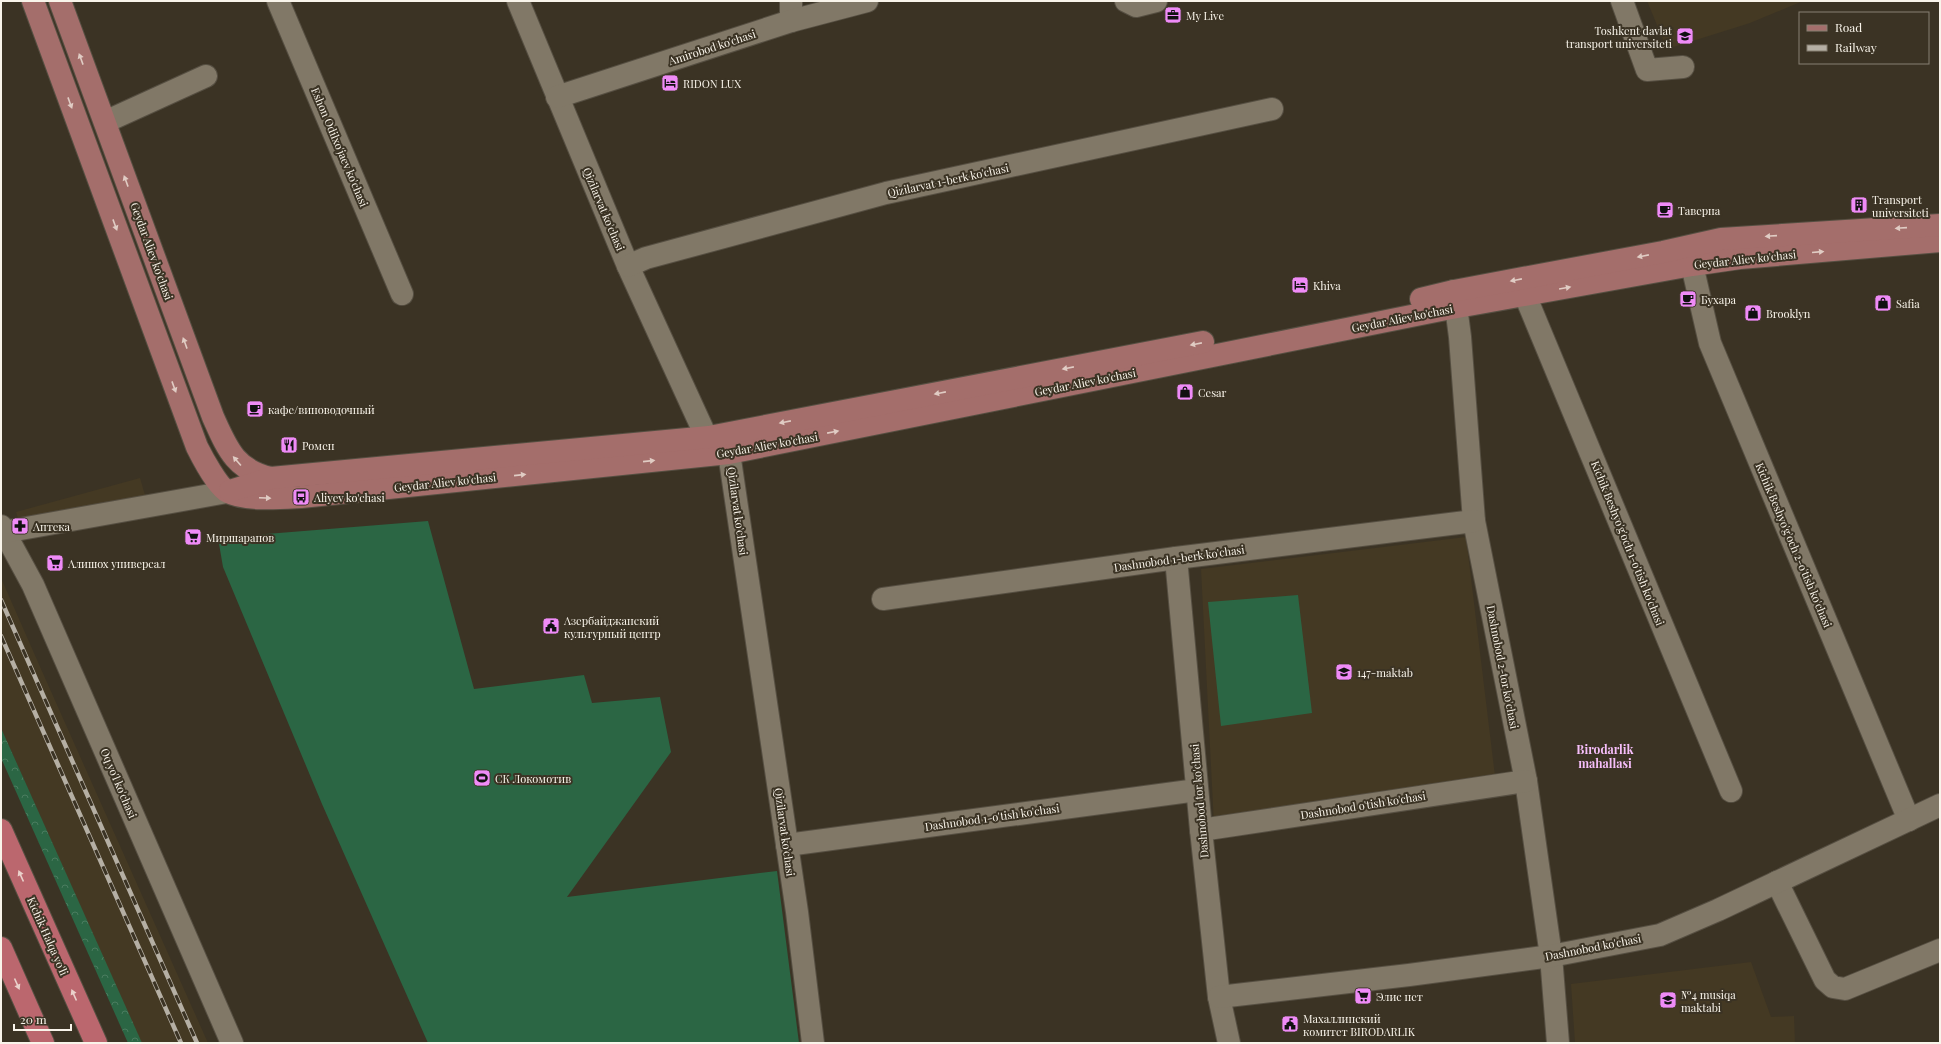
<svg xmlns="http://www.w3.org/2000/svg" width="1941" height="1044" viewBox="0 0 1941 1044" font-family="'Playfair Display',serif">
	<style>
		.built { fill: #443923 }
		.grass { fill: #2b6644 }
		.forest { fill: url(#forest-crowns) }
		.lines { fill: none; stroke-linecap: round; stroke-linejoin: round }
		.minor-casing { stroke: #564f42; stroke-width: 24 }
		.major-casing { stroke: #564f42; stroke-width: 24 }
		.highway-casing { stroke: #564f42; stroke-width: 24 }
		.minor { stroke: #817867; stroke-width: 22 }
		.major { stroke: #a46e6b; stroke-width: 22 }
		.highway { stroke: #bb676e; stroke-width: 22 }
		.rail-casing { stroke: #b5afa4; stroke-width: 4.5 }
		.rail { stroke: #3b3324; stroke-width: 3; stroke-dasharray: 9; stroke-linecap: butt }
		.oneway { fill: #e0ccc4 }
		.oneway2 { fill: #ead1cb }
		.labels { text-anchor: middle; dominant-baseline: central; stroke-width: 4; stroke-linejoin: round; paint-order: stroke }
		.poi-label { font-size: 11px; fill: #f9f4ea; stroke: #3b3324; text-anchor: start }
		.street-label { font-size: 11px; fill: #f9f4ea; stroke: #3b3324 }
		.neighbourhood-label { font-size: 12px; font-weight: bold; fill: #f6befa; stroke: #3b3324 }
	</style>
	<defs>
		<pattern id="forest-crowns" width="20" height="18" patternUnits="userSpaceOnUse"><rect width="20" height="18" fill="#2b6644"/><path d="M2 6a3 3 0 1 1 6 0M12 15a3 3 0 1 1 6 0" fill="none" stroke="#4a7c5f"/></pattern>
	</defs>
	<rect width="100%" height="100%" fill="#3b3324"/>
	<!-- built -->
	<g class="built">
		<path d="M 1647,1 L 1803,1 L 1750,23 L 1667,49 Z"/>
		<path d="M 140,478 L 145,495 L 21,528 L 16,512 Z"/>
		<path d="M 1466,537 L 1495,776 L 1214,825 L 1201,569 Z"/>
		<path d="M 1,578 L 41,669 L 208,1043 L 141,1043 L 1,728 Z"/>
		<path d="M 1751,962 L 1771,1017 L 1794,1016 L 1795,1043 L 1575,1043 L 1571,984 Z"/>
	</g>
	<!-- grass -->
	<g class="grass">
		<path d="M 428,521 L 474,689 L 584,675 L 592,703 L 660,697 L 671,752 L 567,897 L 777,871 L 799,1043 L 428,1043 L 322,804 L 223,567 L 218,538 Z"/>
		<path d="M 1298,595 L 1312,713 L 1221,726 L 1208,602 Z"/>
	</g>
	<!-- forest -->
	<path class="forest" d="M 1,728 L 142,1043 L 128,1043 L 1,758 Z"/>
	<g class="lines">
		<!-- minor casing -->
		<g class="minor-casing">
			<g id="minor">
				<path d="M 278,1 L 402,294"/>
				<path d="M 518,1 L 628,266 L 704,432 L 729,453 L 797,912 L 813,1043"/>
				<path d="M 791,1 L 791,21"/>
				<path d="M 1126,1 L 1136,6 L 1156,1"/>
				<path d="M 1622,1 L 1647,70 L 1683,67"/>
				<path d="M 557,97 L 791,21 L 867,1"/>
				<path d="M 105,122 L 206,76"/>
				<path d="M 1692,265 L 1710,343 L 1909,820"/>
				<path d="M 628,266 L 646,258 L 886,193 L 1272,109"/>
				<path d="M 1454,291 L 1460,337 L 1474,521 L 1526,781 L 1551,956 L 1558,1043"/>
				<path d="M 1525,295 L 1731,791"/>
				<path d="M 1,526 L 33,585 L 232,1043"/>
				<path d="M 4,532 L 227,492"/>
				<path d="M 1176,558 L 1201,830 L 1219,997 L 1229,1043"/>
				<path d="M 883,599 L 1176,558 L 1474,521"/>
				<path d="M 1201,830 L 1526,781"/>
				<path d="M 787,845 L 1197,790"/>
				<path d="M 1777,882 L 1825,980 L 1833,987 L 1845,989 L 1940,950"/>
				<path d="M 1219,997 L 1409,975 L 1551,956 L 1660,935 L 1718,910 L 1940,805"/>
			</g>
		</g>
		<!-- major casing -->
		<g class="major-casing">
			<g id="major">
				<path d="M 33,1 L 197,447 C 202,457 218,487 228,492 C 244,501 282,498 301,497 L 729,453 L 1446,309 L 1692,265 L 1740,258 L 1940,241"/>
				<path d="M 60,1 L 213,417 C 227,448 235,470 271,478"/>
				<path d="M 1421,299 L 1454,291 L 1663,252 L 1721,239 L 1940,225"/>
				<path d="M 230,491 L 271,478 L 709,437 L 1203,342"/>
			</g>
		</g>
		<!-- highway casing -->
		<g class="highway-casing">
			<g id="highway">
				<path d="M 1,830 L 96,1043"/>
				<path d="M 1,948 L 43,1043"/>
			</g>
		</g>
		<!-- minor -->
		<use href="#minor" class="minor"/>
		<!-- major -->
		<use href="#major" class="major"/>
		<!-- highway -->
		<use href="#highway" class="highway"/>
		<!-- rail casing -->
		<g class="rail-casing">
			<g id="rail">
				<path d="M 1,600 L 197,1043"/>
				<path d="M 1,636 L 181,1043"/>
			</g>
		</g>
		<!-- rail -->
		<use href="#rail" class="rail"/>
	</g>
	<!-- one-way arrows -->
	<defs><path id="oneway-solid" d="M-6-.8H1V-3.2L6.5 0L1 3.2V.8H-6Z"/></defs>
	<g class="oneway">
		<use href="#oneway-solid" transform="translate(81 59) rotate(-110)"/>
		<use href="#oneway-solid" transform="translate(70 103) rotate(70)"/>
		<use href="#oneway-solid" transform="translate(126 181) rotate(-110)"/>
		<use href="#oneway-solid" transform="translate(115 225) rotate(70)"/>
		<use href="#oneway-solid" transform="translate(1901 228) rotate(176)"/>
		<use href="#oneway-solid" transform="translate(1771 236) rotate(176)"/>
		<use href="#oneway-solid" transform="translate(1818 252) rotate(-5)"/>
		<use href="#oneway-solid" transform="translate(1643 256) rotate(169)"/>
		<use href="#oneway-solid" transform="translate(1516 280) rotate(169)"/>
		<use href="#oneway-solid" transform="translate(1565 288) rotate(-10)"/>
		<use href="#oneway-solid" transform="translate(185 343) rotate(-110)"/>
		<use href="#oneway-solid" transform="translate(1196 344) rotate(169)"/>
		<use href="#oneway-solid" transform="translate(1068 368) rotate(169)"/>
		<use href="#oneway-solid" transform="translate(174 387) rotate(70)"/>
		<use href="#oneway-solid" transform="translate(940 393) rotate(169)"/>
		<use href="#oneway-solid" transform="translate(785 422) rotate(169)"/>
		<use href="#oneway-solid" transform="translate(833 432) rotate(-11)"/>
		<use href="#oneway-solid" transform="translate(237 461) rotate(-131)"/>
		<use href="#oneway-solid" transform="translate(649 461) rotate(-6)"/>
		<use href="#oneway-solid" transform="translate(520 475) rotate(-6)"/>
		<use href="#oneway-solid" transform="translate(265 498) rotate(2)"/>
	</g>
	<g class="oneway2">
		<use href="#oneway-solid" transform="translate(21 876) rotate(-114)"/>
		<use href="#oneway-solid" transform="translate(17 984) rotate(66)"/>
		<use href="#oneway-solid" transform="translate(74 995) rotate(-114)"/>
	</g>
	<!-- icons -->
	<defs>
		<g id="office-square" transform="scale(0.9)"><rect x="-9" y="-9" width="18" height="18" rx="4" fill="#ef8bf7" stroke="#3b3324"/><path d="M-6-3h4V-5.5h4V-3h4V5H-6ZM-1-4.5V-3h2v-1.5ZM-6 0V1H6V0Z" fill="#111"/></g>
		<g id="university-square" transform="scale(0.9)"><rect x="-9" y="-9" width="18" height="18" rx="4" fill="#ef8bf7" stroke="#3b3324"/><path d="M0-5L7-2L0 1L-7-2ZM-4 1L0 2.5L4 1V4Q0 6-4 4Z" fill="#111"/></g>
		<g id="hotel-square" transform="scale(0.9)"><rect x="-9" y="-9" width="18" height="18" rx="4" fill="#ef8bf7" stroke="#3b3324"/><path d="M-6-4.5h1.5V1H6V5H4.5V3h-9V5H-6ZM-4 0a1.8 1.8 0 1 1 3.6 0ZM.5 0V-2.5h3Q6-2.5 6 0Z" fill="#111"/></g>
		<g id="building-square" transform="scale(0.9)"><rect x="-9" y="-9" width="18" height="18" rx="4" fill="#ef8bf7" stroke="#3b3324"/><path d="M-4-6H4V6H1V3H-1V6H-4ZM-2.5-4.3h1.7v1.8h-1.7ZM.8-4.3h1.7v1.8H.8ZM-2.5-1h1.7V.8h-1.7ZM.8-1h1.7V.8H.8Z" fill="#111"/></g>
		<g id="cafe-square" transform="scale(0.9)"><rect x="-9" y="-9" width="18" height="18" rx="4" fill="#ef8bf7" stroke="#3b3324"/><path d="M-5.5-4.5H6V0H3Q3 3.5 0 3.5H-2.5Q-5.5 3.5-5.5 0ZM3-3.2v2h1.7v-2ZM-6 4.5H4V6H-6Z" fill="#111"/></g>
		<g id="shop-square" transform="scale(0.9)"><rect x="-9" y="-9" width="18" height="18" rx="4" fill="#ef8bf7" stroke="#3b3324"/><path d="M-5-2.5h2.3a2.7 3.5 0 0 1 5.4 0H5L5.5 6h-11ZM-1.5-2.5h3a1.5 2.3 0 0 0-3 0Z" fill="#111"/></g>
		<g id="restaurant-square" transform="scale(0.9)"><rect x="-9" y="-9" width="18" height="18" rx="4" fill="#ef8bf7" stroke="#3b3324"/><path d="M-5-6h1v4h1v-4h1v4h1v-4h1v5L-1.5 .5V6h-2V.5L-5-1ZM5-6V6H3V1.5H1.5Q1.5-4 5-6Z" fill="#111"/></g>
		<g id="bus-square" transform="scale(0.9)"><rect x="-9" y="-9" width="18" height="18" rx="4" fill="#ef8bf7" stroke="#3b3324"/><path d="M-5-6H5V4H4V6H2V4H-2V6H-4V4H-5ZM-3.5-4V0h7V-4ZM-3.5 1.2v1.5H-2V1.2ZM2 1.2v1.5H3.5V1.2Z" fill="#111"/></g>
		<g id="pharmacy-square" transform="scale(0.9)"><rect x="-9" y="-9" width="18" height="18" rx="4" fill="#ef8bf7" stroke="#3b3324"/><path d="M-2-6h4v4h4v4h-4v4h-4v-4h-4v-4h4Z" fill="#111"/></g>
		<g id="supermarket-square" transform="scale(0.9)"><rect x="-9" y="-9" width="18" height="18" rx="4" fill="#ef8bf7" stroke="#3b3324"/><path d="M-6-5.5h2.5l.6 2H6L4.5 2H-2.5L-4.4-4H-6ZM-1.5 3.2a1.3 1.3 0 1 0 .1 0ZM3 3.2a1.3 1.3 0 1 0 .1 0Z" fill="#111"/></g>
		<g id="civic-square" transform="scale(0.9)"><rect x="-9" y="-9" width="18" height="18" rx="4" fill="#ef8bf7" stroke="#3b3324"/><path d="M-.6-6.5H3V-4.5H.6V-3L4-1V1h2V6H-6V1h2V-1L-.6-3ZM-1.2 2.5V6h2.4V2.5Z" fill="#111"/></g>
		<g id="school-square" transform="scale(0.9)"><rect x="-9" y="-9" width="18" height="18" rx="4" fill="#ef8bf7" stroke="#3b3324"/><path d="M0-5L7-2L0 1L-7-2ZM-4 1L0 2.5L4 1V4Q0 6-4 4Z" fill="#111"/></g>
		<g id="stadium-square" transform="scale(0.9)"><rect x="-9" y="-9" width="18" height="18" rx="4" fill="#ef8bf7" stroke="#3b3324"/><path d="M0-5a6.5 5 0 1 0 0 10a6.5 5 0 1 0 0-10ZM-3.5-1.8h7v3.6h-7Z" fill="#111"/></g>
	</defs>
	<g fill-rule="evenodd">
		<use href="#office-square" x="1173" y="15"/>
		<use href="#university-square" x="1685" y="36"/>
		<use href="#hotel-square" x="670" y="83"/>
		<use href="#building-square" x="1859" y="205"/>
		<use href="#cafe-square" x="1665" y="210"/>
		<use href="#hotel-square" x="1300" y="285"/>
		<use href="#cafe-square" x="1688" y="299"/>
		<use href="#shop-square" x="1883" y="303"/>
		<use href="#shop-square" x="1753" y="313"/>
		<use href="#shop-square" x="1185" y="392"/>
		<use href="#cafe-square" x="255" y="409"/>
		<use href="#restaurant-square" x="289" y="445"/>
		<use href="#bus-square" x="301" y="497"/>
		<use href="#pharmacy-square" x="20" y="526"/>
		<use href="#supermarket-square" x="193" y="537"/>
		<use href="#supermarket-square" x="55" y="563"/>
		<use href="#civic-square" x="551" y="626"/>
		<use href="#school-square" x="1344" y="672"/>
		<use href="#stadium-square" x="482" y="778"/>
		<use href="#supermarket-square" x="1363" y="996"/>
		<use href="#school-square" x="1668" y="1000"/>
		<use href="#civic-square" x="1290" y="1024"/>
	</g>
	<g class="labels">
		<!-- poi labels -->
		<g class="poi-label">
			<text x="1186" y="15">My Live</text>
			<text x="1672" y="30" text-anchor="end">Toshkent davlat<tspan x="1672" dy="13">transport universiteti</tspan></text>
			<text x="683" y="83">RIDON LUX</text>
			<text x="1872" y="199">Transport<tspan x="1872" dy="13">universiteti</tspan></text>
			<text x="1678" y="210">Таверна</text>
			<text x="1313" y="285">Khiva</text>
			<text x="1701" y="299">Бухара</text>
			<text x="1896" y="303">Safia</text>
			<text x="1766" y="313">Brooklyn</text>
			<text x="1198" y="392">Cesar</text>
			<text x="268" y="409">кафе/виноводочный</text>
			<text x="302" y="445">Ромен</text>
			<text x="314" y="497">Aliyev ko'chasi</text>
			<text x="33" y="526">Аптека</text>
			<text x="206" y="537">Миршарапов</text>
			<text x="68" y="563">Алишох универсал</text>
			<text x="564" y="620">Азербайджанский<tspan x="564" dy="13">культурный центр</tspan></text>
			<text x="1357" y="672">147-maktab</text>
			<text x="495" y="778">СК Локомотив</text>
			<text x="1681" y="994">№4 musiqa<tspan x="1681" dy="13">maktabi</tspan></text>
			<text x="1376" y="996">Элис нет</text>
			<text x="1303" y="1018">Махаллинский<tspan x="1303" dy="13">комитет BIRODARLIK</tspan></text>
		</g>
		<!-- street labels -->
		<g class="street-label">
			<text transform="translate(712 47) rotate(-18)">Amirobod ko'chasi</text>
			<text transform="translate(340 147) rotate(67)">Eshon Odilxo'jaev ko'chasi</text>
			<text transform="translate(948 180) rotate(-12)">Qizilarvat 1-berk ko'chasi</text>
			<text transform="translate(604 209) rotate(67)">Qizilarvat ko'chasi</text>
			<text transform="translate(152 251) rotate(70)">Geydar Aliev ko'chasi</text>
			<text transform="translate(1745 259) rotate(-6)">Geydar Aliev ko'chasi</text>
			<text transform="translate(1402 318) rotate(-11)">Geydar Aliev ko'chasi</text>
			<text transform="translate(1085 382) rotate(-11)">Geydar Aliev ko'chasi</text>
			<text transform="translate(767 445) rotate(-10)">Geydar Aliev ko'chasi</text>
			<text transform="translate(445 482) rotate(-6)">Geydar Aliev ko'chasi</text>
			<text transform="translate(738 511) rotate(82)">Qizilarvat ko'chasi</text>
			<text transform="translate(1628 543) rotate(68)">Kichik Beshyo'g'och 1-o'tish ko'chasi</text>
			<text transform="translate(1794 545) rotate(67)">Kichik Beshyo'g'och 2-o'tish ko'chasi</text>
			<text transform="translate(1179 558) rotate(-8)">Dashnobod 1-berk ko'chasi</text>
			<text transform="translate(1503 667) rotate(79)">Dashnobod 2-tor ko'chasi</text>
			<text transform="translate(119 783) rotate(67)">Oq yo'l ko'chasi</text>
			<text transform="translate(1199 801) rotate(-95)">Dashnobod tor ko'chasi</text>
			<text transform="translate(1363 805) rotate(-9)">Dashnobod o'tish ko'chasi</text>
			<text transform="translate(992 817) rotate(-8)">Dashnobod 1-o'tish ko'chasi</text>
			<text transform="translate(785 832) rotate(82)">Qizilarvat ko'chasi</text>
			<text transform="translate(48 936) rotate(66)">Kichik Halqa yo'li</text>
			<text transform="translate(1593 947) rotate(-11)">Dashnobod ko'chasi</text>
		</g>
		<!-- neighbourhood labels -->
		<g class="neighbourhood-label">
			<text x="1605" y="749">Birodarlik<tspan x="1605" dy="14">mahallasi</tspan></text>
		</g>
	</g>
	<!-- border -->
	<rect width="1941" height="1044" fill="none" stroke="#f9f4ea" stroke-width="4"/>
	<!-- legend -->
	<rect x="1799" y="12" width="130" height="52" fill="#3b3324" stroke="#878073"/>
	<rect x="1807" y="25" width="20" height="6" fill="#a46e6b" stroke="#878073"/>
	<text x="1835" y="32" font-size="12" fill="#f9f4ea">Road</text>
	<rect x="1807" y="45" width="20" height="6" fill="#b5afa4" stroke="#878073"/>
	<text x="1835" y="52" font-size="12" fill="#f9f4ea">Railway</text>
	<!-- scale -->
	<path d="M14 1024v6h57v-6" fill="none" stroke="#f9f4ea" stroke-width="2"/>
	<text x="20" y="1024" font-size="12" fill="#f9f4ea" stroke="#3b3324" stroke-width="3" paint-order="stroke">20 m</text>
</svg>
